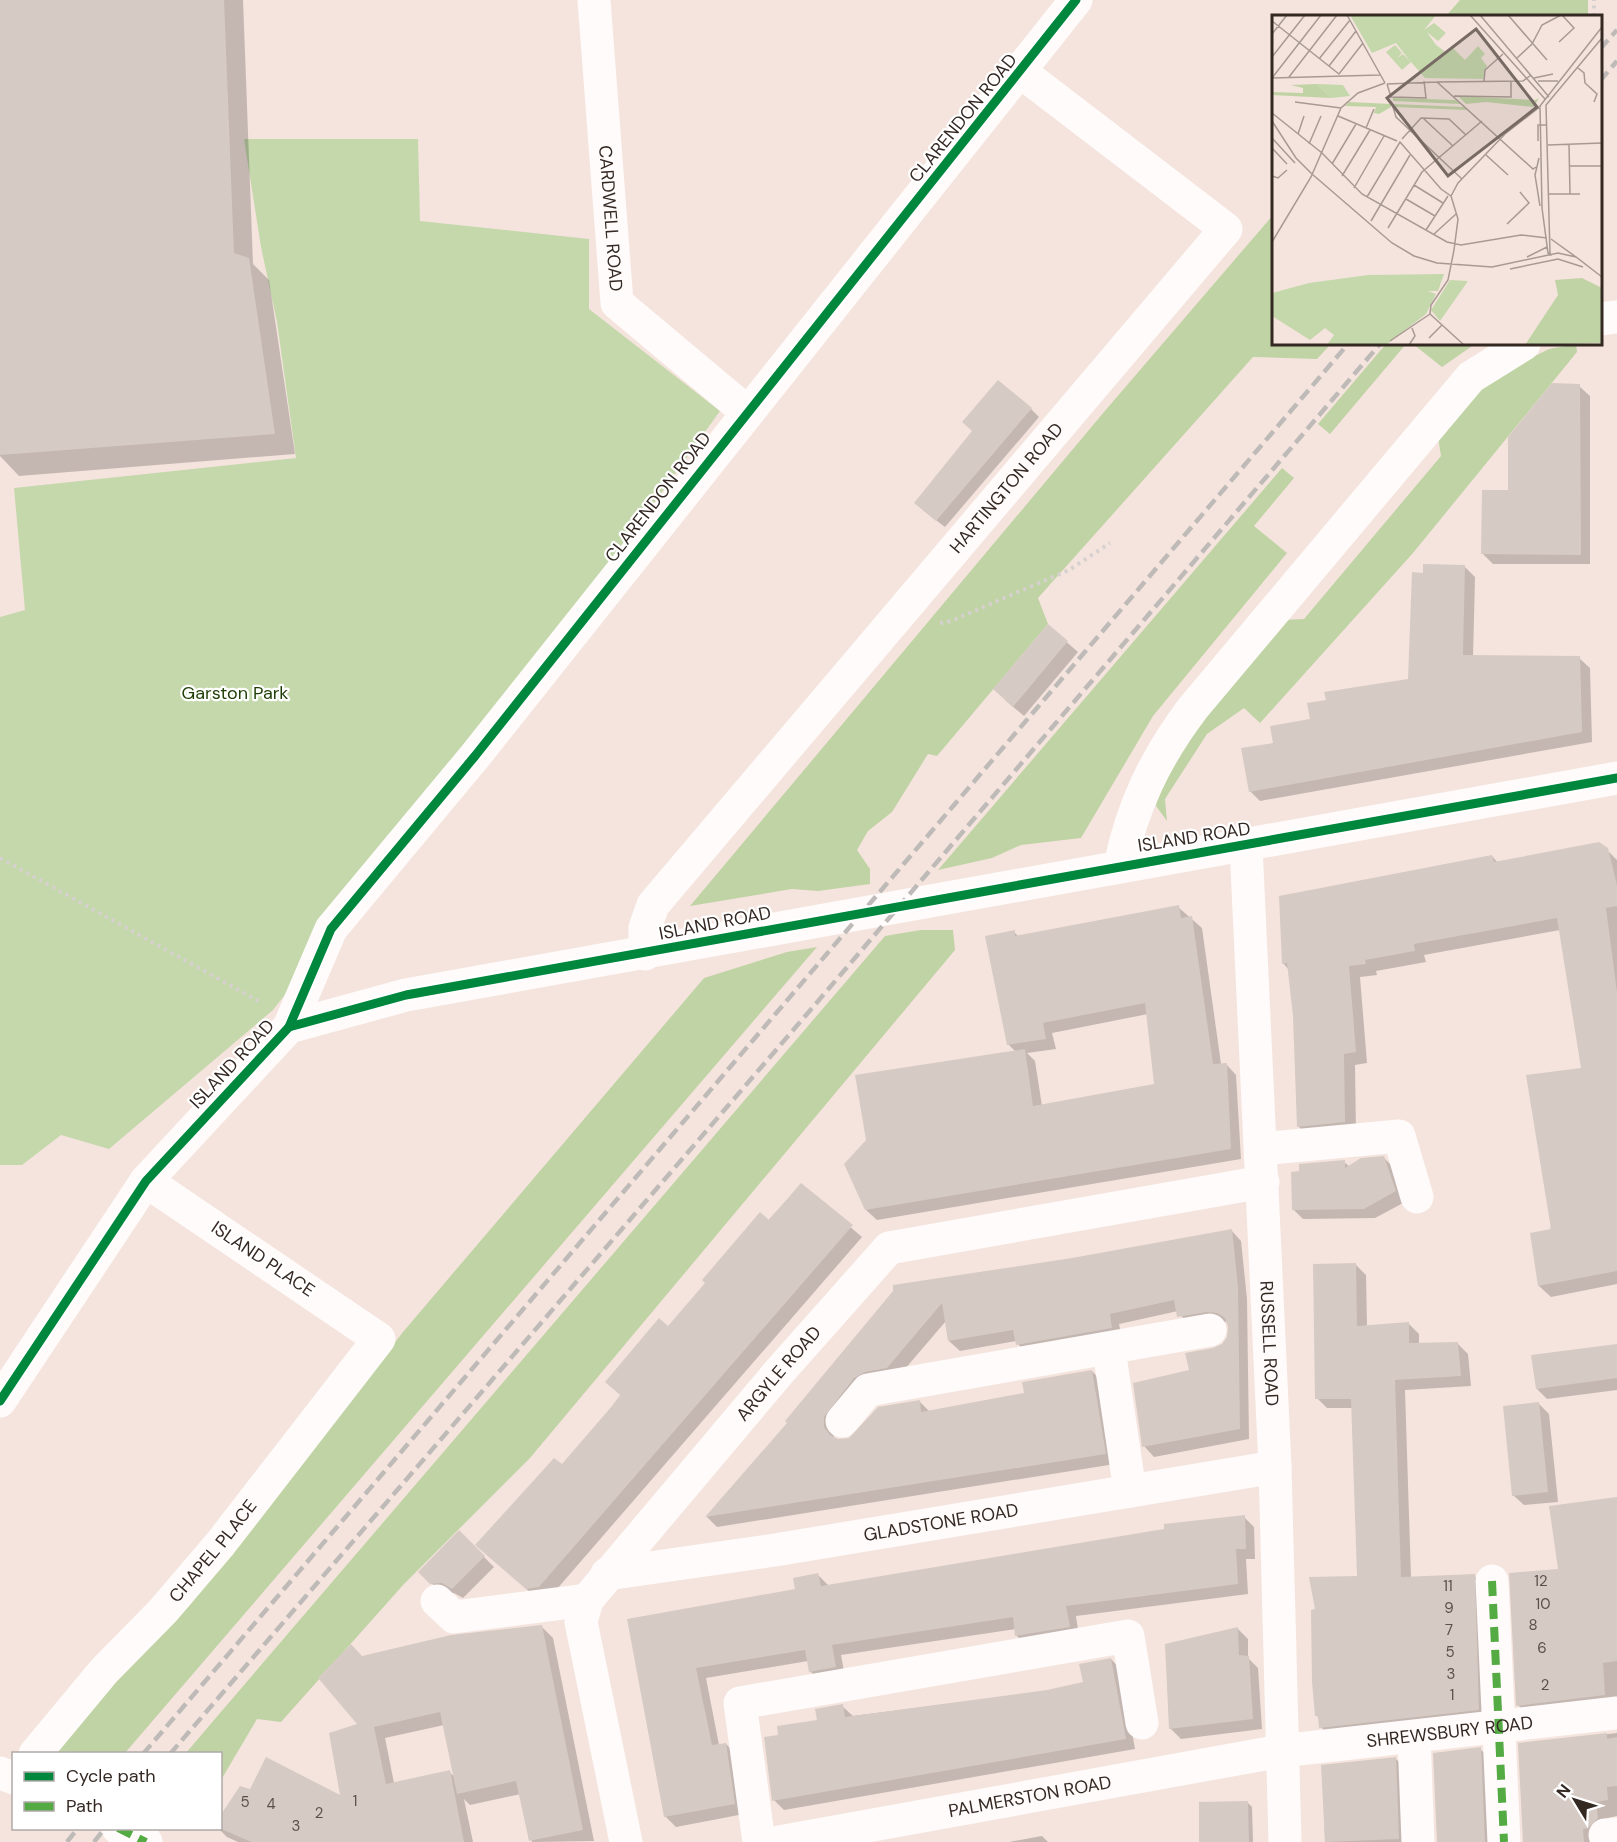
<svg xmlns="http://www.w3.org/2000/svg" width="1617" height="1842" viewBox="0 0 1617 1842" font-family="'DM Sans',sans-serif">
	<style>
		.green { fill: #c5d8ac }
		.forest { fill: #c0d3a5 }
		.shadow { fill: #0003; fill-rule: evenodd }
		.building { fill: #d6cac4 }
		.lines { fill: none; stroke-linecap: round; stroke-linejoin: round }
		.path { stroke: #d6d0cf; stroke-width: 4; stroke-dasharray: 3 4.5; stroke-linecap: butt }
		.minor { stroke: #fefbfa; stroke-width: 33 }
		.rail { stroke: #bebab8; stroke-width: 4.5; stroke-dasharray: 12 6; stroke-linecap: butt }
		.quiet { stroke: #54aa43; stroke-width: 8; stroke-dasharray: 15 8; stroke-linecap: butt }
		.cycleway-casing { stroke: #fff; stroke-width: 13 }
		.cycleway { stroke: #00873e; stroke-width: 9 }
		.labels { text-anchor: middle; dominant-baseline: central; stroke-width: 4.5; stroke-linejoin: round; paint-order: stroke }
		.number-label { font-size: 15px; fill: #5c504b }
		.street-label { font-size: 18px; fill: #342823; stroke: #fff }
		.park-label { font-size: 18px; fill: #1e3d05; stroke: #fff }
		.inset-road { fill: none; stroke: #a89993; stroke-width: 1.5 }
		.view { fill: #786a64; fill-opacity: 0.15; stroke: #786a64; stroke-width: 3 }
		.inset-edge { fill: none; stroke: #342823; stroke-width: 3 }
	</style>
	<rect width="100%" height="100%" fill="#f5e4dd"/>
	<!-- green -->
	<path class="green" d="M 244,139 L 418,139 L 420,221 L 589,239 L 589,309 L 720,411 L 475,753 L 273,1010 L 109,1149 L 61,1135 L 22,1165 L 0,1165 L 0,617 L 25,610 L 14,488 L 296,458 L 277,322 L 261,247 Z"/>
	<!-- forest -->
	<g class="forest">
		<path d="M 1460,0 L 1588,0 L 1588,16 L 1446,16 Z"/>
		<path d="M 1273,215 L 1274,344 L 1331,344 L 1317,359 L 1253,357 L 1038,598 L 1048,624 L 937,756 L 928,754 L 892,812 L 868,831 L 857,850 L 870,869 L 870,884 L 818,891 L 792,889 L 690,906 L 1104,412 Z"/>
		<path d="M 1386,344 L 1406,344 L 1330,434 L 1318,424 Z"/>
		<path d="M 1413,344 L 1475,344 L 1442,367 Z"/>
		<path d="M 1576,344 L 1577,352 L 1413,553 L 1260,723 L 1244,708 L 1207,734 L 1165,799 L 1167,821 L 1156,806 L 1159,786 L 1176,756 L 1282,620 L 1304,619 L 1441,456 L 1438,437 L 1493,377 L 1549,349 Z"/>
		<path d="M 1282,468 L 1294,478 L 1254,526 L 1287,553 L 1153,716 L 1081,838 L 1021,845 L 992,858 L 938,870 Z"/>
		<path d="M 921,930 L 953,930 L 955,950 L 530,1458 L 404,1584 L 281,1722 L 257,1719 L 221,1780 L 220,1754 L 185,1754 L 885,936 Z"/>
		<path d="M 817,947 L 125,1753 L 56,1754 L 129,1661 L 189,1606 L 403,1332 L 704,978 L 787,952 Z"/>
	</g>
	<!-- shadow -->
	<g class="shadow">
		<path d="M 0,0 L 243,0 L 253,264 L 269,280 L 295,454 L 19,476 L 0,456 Z"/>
		<path d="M 1579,386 L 1590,396 L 1590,564 L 1493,564 L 1482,553 L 1510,491 Z"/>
		<path d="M 1031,409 L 1039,417 L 945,527 L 924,511 Z"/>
		<path d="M 1465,567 L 1475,577 L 1473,657 L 1579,658 L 1590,668 L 1592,742 L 1260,801 L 1250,791 L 1275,744 L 1312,720 L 1410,681 L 1424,574 Z"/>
		<path d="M 1048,626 L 1078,652 L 1024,716 L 1005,700 Z"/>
		<path d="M 1607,850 L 1617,860 L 1617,1284 L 1551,1297 L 1539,1286 L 1583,1069 L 1560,930 L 1424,955 L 1426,962 L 1376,971 L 1377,975 L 1360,977 L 1367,1063 L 1355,1065 L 1356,1134 L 1310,1138 L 1298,1126 L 1294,1016 L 1289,970 L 1283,963 L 1492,856 L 1498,863 Z"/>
		<path d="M 1178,907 L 1202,928 L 1221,1064 L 1226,1064 L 1236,1075 L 1241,1159 L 877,1220 L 866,1210 L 1016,1052 L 1008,1044 L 1014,932 L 1019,937 ZM 1148,1014 L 1156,1085 L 1042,1106 L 1035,1061 L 1027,1053 L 1056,1049 L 1052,1033 Z"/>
		<path d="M 1384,1158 L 1394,1168 L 1405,1202 L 1375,1218 L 1303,1219 L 1293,1209 L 1301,1173 L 1344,1162 L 1350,1167 Z"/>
		<path d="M 801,1185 L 862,1237 L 550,1597 L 538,1599 L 487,1555 L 613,1407 L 668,1328 Z"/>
		<path d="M 1231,1230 L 1241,1241 L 1247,1299 L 1249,1439 L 1154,1457 L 1144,1446 L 1191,1371 L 1214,1350 L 1223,1345 L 1229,1338 L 1228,1322 L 1218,1321 L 1189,1326 L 1178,1311 L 1119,1324 L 1122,1338 L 1027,1355 L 1016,1341 L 960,1351 L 949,1341 L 946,1321 L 898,1377 L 833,1428 L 834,1439 L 850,1440 L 920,1402 L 930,1412 L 1026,1394 L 1092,1371 L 1102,1382 L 1115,1464 L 717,1527 L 707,1517 L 789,1423 L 895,1292 Z"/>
		<path d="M 1356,1265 L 1366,1275 L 1367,1327 L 1409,1324 L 1419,1334 L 1419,1344 L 1457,1343 L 1468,1354 L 1471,1386 L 1405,1390 L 1411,1578 L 1474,1576 L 1485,1586 L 1489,1720 L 1331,1738 L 1321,1727 L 1320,1719 L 1316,1715 L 1358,1578 L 1353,1408 L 1327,1408 L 1317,1398 Z"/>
		<path d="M 1617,1345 L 1617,1390 L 1547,1399 L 1537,1389 Z"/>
		<path d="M 1539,1404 L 1549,1414 L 1558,1502 L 1524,1505 L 1513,1495 Z"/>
		<path d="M 1617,1499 L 1617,1708 L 1530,1717 L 1518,1705 L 1559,1570 Z"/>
		<path d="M 1244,1517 L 1254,1527 L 1255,1559 L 1246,1559 L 1248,1594 L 1076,1616 L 1079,1637 L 1027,1646 L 1017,1636 L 1016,1629 L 841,1655 L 845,1677 L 821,1682 L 810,1671 L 808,1661 L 706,1678 L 719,1745 L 726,1744 L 736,1755 L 744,1814 L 676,1827 L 665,1816 L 629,1620 L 797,1590 L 818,1575 L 829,1586 Z"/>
		<path d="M 459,1532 L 494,1567 L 463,1598 L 454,1593 L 442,1593 L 420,1572 Z"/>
		<path d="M 541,1626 L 553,1638 L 594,1841 L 532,1842 L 521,1794 L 470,1805 L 464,1799 L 473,1842 L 238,1842 L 227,1837 L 218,1828 L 251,1791 L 342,1798 L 360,1725 L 362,1658 ZM 444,1725 L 455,1777 L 449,1772 L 394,1783 L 385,1738 Z"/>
		<path d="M 1238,1629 L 1248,1639 L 1248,1658 L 1258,1668 L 1262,1729 L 1181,1739 L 1170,1728 Z"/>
		<path d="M 1111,1659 L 1121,1670 L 1135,1749 L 784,1810 L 774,1800 L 780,1736 L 819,1721 L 842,1706 L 853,1716 L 1047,1691 L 1085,1684 Z"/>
		<path d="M 1617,1733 L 1617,1816 L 1608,1818 L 1596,1842 L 1524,1842 L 1520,1744 Z"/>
		<path d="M 1480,1749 L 1493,1761 L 1497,1842 L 1438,1842 Z"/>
		<path d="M 1395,1758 L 1408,1771 L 1412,1842 L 1325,1842 L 1323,1767 Z"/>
		<path d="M 1247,1802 L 1252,1807 L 1253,1842 L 1201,1842 Z"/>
		<path d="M 1042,1836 L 1048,1842 L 1009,1842 Z"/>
	</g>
	<!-- building -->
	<g class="building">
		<path d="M 0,0 L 224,0 L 234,253 L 249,258 L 275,434 L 0,455 Z"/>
		<path d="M 998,380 L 1032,408 L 936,521 L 914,503 L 972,431 L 962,422 Z"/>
		<path d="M 1552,383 L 1580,384 L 1581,555 L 1481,554 L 1482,490 L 1508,490 L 1508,437 Z"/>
		<path d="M 1423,564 L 1465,565 L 1463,655 L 1580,656 L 1582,732 L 1249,792 L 1241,748 L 1273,743 L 1270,726 L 1310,719 L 1307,703 L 1326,700 L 1324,692 L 1408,679 L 1412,572 L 1423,573 Z"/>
		<path d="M 1048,624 L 1068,641 L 1013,707 L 993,689 Z"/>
		<path d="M 1599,842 L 1608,848 L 1617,885 L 1617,906 L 1606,908 L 1617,992 L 1617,1271 L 1538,1286 L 1530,1233 L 1551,1229 L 1526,1075 L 1581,1068 L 1557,918 L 1414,944 L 1415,951 L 1365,960 L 1366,964 L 1349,966 L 1356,1052 L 1344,1054 L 1345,1122 L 1297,1127 L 1293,1016 L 1287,963 L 1282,964 L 1279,896 L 1492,855 L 1494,862 Z"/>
		<path d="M 1179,905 L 1181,918 L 1192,916 L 1213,1064 L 1227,1063 L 1231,1149 L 865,1210 L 844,1164 L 866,1140 L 855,1075 L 1025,1049 L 1033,1106 L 1154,1084 L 1145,1003 L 1043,1023 L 1046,1039 L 1007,1045 L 985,936 L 1015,930 L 1015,936 Z"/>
		<path d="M 1384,1156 L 1396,1191 L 1364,1209 L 1292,1210 L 1291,1172 L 1299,1171 L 1299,1164 L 1345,1160 L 1345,1168 L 1361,1158 Z"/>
		<path d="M 801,1183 L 853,1225 L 539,1587 L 526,1589 L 475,1545 L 554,1458 L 562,1464 L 612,1406 L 620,1395 L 605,1382 L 659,1318 L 668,1326 L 705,1283 L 702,1280 L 760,1212 L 769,1220 Z"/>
		<path d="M 1232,1229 L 1238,1287 L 1240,1429 L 1142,1447 L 1133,1383 L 1189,1370 L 1185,1353 L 1213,1348 L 1222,1344 L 1227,1337 L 1228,1327 L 1225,1318 L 1217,1313 L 1207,1312 L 1177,1317 L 1174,1300 L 1110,1314 L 1112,1328 L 1016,1345 L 1013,1330 L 948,1341 L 942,1303 L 887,1368 L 865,1372 L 854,1378 L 824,1417 L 824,1427 L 830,1435 L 838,1439 L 849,1438 L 878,1407 L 920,1400 L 921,1412 L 1024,1393 L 1022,1382 L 1092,1370 L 1106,1454 L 705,1517 L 787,1423 L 785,1421 L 893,1291 L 893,1285 L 1072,1258 Z"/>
		<path d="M 1356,1263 L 1357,1326 L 1409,1322 L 1409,1343 L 1458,1342 L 1461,1376 L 1395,1380 L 1401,1577 L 1475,1574 L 1479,1710 L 1319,1728 L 1318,1716 L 1315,1716 L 1312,1682 L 1311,1610 L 1315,1609 L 1309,1577 L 1357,1576 L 1351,1399 L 1315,1399 L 1313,1264 Z"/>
		<path d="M 1617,1344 L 1617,1378 L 1536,1389 L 1531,1355 Z"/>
		<path d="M 1539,1402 L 1548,1492 L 1512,1496 L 1503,1406 Z"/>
		<path d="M 1617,1497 L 1617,1661 L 1603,1663 L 1605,1695 L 1516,1706 L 1509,1573 L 1558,1569 L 1549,1506 Z"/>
		<path d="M 1245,1515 L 1246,1549 L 1236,1549 L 1238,1584 L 1066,1606 L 1070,1627 L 1015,1636 L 1013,1617 L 832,1645 L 836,1667 L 809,1672 L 805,1650 L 696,1668 L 712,1745 L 726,1743 L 735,1804 L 664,1817 L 627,1619 L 795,1589 L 793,1578 L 818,1573 L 821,1586 L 1164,1529 L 1164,1524 Z"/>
		<path d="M 459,1530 L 485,1556 L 452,1589 L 442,1583 L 430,1584 L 418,1572 Z"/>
		<path d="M 542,1625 L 583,1830 L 529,1841 L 516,1781 L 457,1794 L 440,1712 L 374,1727 L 386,1784 L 450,1770 L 464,1842 L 251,1842 L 219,1828 L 220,1816 L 240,1786 L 250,1789 L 266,1757 L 340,1795 L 329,1733 L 357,1724 L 318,1678 L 351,1644 L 362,1656 L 451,1635 Z"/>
		<path d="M 1238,1627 L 1239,1655 L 1249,1656 L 1253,1719 L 1169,1729 L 1165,1644 Z"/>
		<path d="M 1111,1658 L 1126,1739 L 772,1801 L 764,1737 L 778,1735 L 777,1726 L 817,1720 L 815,1709 L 843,1704 L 845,1717 L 1047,1690 L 1083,1682 L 1079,1664 Z"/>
		<path d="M 1607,1733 L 1607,1739 L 1617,1737 L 1617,1786 L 1607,1787 L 1608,1800 L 1596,1802 L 1598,1818 L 1588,1828 L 1583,1829 L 1584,1842 L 1523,1842 L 1518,1743 Z"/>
		<path d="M 1481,1747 L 1485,1842 L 1437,1842 L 1433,1753 Z"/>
		<path d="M 1396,1757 L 1399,1839 L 1325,1842 L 1321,1765 Z"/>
		<path d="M 1248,1801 L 1249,1842 L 1199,1842 L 1199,1802 Z"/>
	</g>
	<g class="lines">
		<!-- path -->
		<g class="path">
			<path d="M 1594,16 L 1594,0"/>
			<path d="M 1600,38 L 1604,38"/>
			<path d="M 940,623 L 951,621 L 1069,570 L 1110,543"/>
			<path d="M 0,858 L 262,1003"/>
		</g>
		<!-- minor -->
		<g class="minor">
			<path id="s1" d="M 594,0 L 617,303 L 747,412"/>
			<path d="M 1600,319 L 1617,317"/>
			<path id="s2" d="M 1246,846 L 1275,1467 L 1285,1842"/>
			<path d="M 1120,866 C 1132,806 1156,757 1193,708 L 1471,377 L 1524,344"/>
			<path id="s3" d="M 645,954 L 645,928 L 653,905 L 1226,229 L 1021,72"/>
			<path d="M 289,1027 L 331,929 L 475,756 L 1076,0"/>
			<path d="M 1261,1149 L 1399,1136 L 1417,1197"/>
			<path d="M 1109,1350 L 1130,1491"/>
			<path d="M 0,1401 L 146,1181 L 289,1027 L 406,995 L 1617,778"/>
			<path d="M 842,1421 L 868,1390 L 1210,1330"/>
			<path id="s4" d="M 607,1574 L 775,1550 L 1275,1467"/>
			<path d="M 1492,1581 L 1504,1842"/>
			<path d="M 437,1601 L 454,1617 L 587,1600"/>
			<path d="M 1414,1737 L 1418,1842"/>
			<path id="s5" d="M 35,1754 L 104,1671 L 163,1611 L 221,1543 L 379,1339 L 146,1181"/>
			<path d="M 0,1773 L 14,1778"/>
			<path d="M 118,1828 L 146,1842"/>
			<path d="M 1605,1835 L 1617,1834"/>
			<path id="s6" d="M 626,1842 L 581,1622 L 587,1600 L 779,1372 L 889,1248 L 1263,1182"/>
			<path d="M 759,1842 L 740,1703 L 1128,1636 L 1142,1723"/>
			<path id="s7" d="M 779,1842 L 1281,1751 L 1617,1713"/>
		</g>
		<!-- rail -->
		<g class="rail">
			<path d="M 1600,49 L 1617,30"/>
			<path d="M 1600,81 L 1617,61"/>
			<path d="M 143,1754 L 1348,344"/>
			<path d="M 170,1754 L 807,1014 L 1380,344"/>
			<path d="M 67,1842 L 78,1828"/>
			<path d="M 94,1842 L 105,1828"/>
		</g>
		<!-- quiet -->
		<g class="quiet">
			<path d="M 1492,1581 L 1504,1842"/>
			<path d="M 118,1828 L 146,1842"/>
		</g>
		<!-- cycleway casing -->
		<g class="cycleway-casing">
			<g id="cycleway">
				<path d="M 289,1027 L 331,929 L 475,756 L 1076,0"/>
				<path d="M 0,1401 L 146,1181 L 289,1027 L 406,995 L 1617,778"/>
			</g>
		</g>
		<!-- cycleway -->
		<use href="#cycleway" class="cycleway"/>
	</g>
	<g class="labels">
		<!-- number labels -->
		<g class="number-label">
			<text x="1541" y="1581">12</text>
			<text x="1448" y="1586">11</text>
			<text x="1543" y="1604">10</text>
			<text x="1449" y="1608">9</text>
			<text x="1533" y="1625">8</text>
			<text x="1449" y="1630">7</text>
			<text x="1542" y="1648">6</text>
			<text x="1450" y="1652">5</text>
			<text x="1451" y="1674">3</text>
			<text x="1545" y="1685">2</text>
			<text x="1452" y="1695">1</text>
			<text x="355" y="1801">1</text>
			<text x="245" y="1802">5</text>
			<text x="271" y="1804">4</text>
			<text x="319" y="1813">2</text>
			<text x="296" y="1826">3</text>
		</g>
		<!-- street labels -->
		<g class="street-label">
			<text transform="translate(963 118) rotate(-51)">CLARENDON ROAD</text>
			<text stroke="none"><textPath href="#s1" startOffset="219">CARDWELL ROAD</textPath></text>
			<text stroke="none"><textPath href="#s3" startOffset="597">HARTINGTON ROAD</textPath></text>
			<text transform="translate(658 497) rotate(-52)">CLARENDON ROAD</text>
			<text transform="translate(1194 837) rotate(-9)">ISLAND ROAD</text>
			<text transform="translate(715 923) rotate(-11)">ISLAND ROAD</text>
			<text transform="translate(232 1064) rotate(-47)">ISLAND ROAD</text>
			<text transform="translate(263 1259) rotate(34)">ISLAND PLACE</text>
			<text stroke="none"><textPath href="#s2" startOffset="498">RUSSELL ROAD</textPath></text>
			<text stroke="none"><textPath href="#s6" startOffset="544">ARGYLE ROAD</textPath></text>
			<text stroke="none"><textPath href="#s4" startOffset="338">GLADSTONE ROAD</textPath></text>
			<text stroke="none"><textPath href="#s5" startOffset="270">CHAPEL PLACE</textPath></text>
			<text stroke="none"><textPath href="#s7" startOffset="680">SHREWSBURY ROAD</textPath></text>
			<text stroke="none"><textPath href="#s7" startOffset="255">PALMERSTON ROAD</textPath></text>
		</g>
		<!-- park labels -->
		<g class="park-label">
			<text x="235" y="693">Garston Park</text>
		</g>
	</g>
	<!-- overview -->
	<g transform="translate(1272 15)">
		<rect width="330" height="330" fill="#f5e4dd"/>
		<path d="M 78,0 L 164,0 L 152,15 L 162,8 L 174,18 L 166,26 L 155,17 L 164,30 L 175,38 L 181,33 L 193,45 L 206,31 L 213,39 L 209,43 L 215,51 L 211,64 L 153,63 L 139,47 L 130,55 L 114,37 L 123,30 L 130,38 L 125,43 L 131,39 L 138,46 L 124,28 L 100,38 ZM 45,69 L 71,70 L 78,81 L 59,83 ZM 172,259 L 166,276 L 156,276 L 164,279 L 154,299 L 114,330 L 55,330 L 62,320 L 53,313 L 38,325 L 0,301 L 0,278 L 37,268 L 96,260 ZM 178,265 L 196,266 L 168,306 L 159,295 Z" fill="#c5d8ac"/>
		<path d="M 45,69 L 59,83 L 0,80 L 0,77 L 31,78 L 31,73 L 19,70 ZM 186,81 L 263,85 L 267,83 L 262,92 L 214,87 L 194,89 ZM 121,83 L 183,85 L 189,89 L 121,86 ZM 77,87 L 119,89 L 119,92 L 107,99 L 102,98 L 104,92 L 73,91 ZM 122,89 L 192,92 L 195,95 L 123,92 ZM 310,263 L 330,273 L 330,328 L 253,330 L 286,280 L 283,265 Z" fill="#c0d3a5"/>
		<path class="inset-road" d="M 75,0 L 113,68M 198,0 L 273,84M 208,0 L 277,82M 236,0 L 275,45M 0,6 L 67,59 L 91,28M 0,19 L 15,0M 287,27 L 302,13 L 290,0M 0,42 L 33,0M 245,43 L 260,29 L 270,10 L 289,0M 47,44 L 78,5M 57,51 L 84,16M 306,53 L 312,58 L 313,68 L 325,79 L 322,87M 17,62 L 65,0M 0,63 L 108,60M 0,63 L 49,0M 262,63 L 281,59M 212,66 L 213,55 L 231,39M 266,66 L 286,66M 165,67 L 251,66 L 259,60M 115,69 L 165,67 L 261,154 L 264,152M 115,69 L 119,82 L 154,83 L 152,66M 182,81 L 239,82 L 239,66M 23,87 L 69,93M 121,92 L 124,102 L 190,164M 0,98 L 50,138 L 90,179 L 175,227 L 189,230 L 249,220 L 275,223M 66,101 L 125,126M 151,103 L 181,131M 0,106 L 24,143 L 40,159 L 120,228 L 142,241 L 165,248 L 220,252 L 286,238 L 304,242 L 330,262M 94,113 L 102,94M 26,119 L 32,101M 0,123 L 23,148M 130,124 L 149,103 L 177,104 L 194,120M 266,126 L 266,110 L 275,110M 37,129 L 49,101M 297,129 L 298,179M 276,130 L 330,128M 0,133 L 15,149M 214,140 L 236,160M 267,143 L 263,160 L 268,191M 60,149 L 84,109M 298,151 L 330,151M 0,161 L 6,163 L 15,155M 70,161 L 98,115M 142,170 L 171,188M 82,173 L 112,121M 277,179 L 308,179M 179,181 L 186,168 L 233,119 L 269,91M 95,182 L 128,127 L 169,174 L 179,181M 134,184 L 163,201M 99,206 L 138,140M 235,209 L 257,188 L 248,177M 116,213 L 150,157 L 210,106M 154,215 L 176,181M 162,219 L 184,199M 279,224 L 304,242M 0,227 L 39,162 L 69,93 L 86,78 L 113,68M 278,239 L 274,90 L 330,23M 280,240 L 276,238 L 270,193 L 268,91 L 330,12M 255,242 L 275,232M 238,254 L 286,244 L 311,252M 158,299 L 159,290 L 176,265 L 182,235 L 186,204 L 179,181M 158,299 L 192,330M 157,323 L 170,310M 118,326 L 158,299M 137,330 L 143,321 L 140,313"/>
		<path class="view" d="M 204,14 L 265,92 L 176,161 L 115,83 Z"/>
		<rect width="330" height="330" class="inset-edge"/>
	</g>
	<!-- legend -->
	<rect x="12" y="1752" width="210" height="78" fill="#ffffff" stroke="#aea9a7" stroke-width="1.5"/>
	<rect x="24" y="1772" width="30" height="9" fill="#00873e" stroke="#aea9a7" stroke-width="1.5"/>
	<text x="66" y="1782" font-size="18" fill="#342823">Cycle path</text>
	<rect x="24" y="1802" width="30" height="9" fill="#54aa43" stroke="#aea9a7" stroke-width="1.5"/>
	<text x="66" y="1812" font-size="18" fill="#342823">Path</text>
	<!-- north arrow -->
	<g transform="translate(1575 1800) rotate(308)" stroke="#ffffff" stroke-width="4.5" paint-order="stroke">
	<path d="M0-4.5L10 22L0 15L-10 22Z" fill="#342823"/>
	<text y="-9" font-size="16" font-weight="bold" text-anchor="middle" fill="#342823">N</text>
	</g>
</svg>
